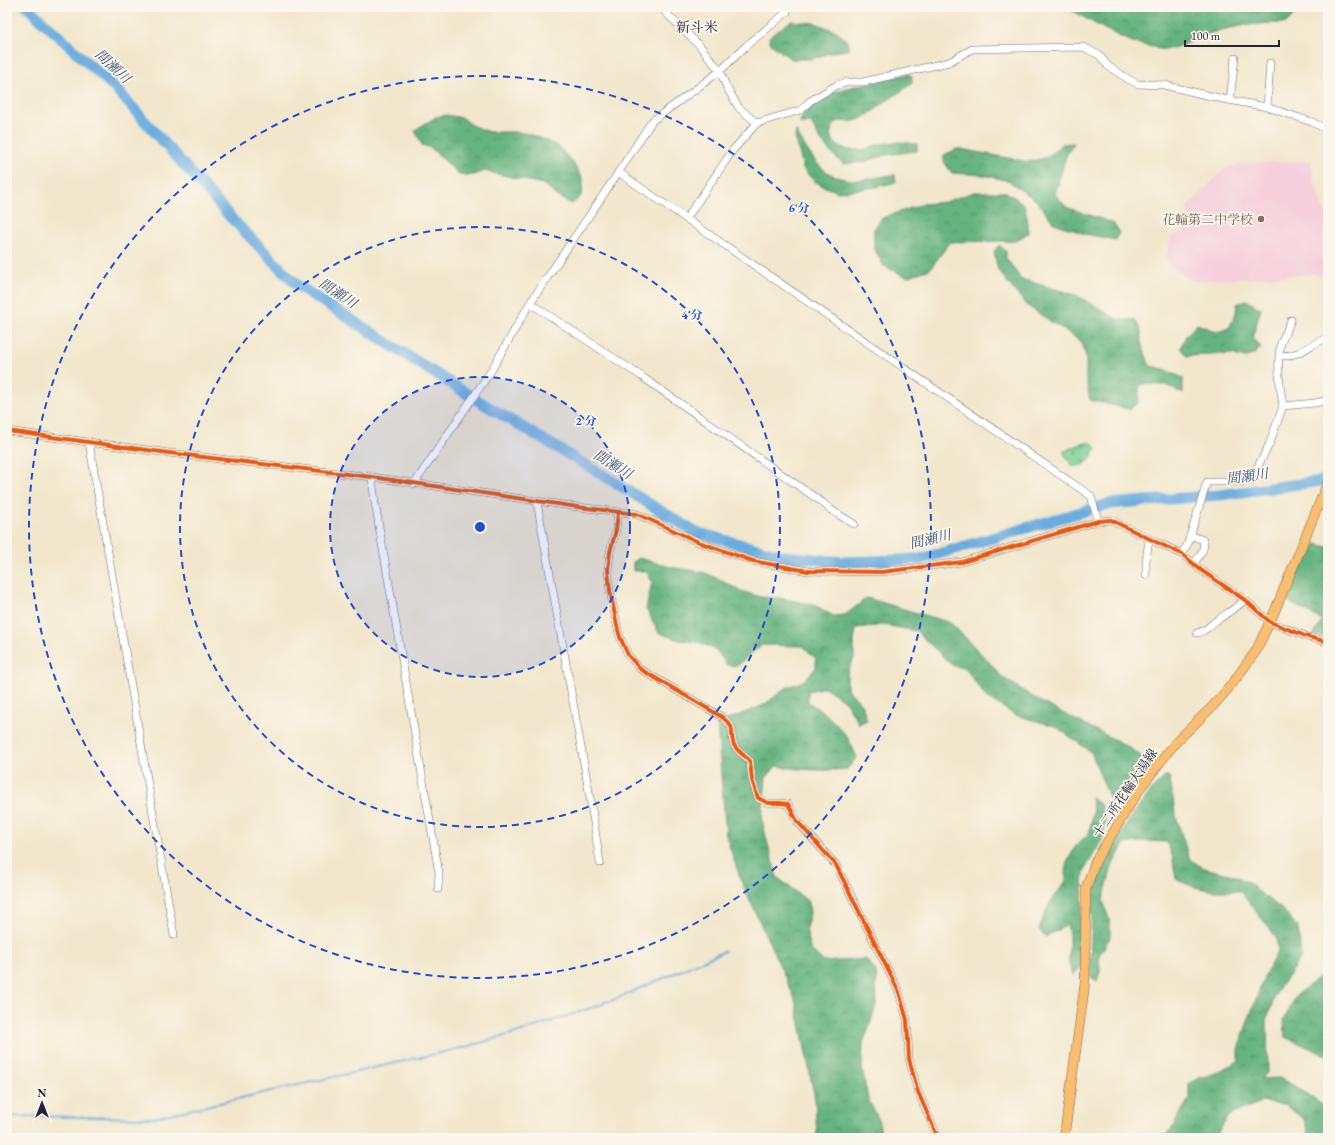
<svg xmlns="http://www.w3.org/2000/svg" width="1335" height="1145" viewBox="0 0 1335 1145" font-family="'EB Garamond','Noto Serif JP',serif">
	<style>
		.built { fill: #f5cfdb }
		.forest { fill: url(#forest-crowns); stroke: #446a5c }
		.cemetery { fill: url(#cemetery-stones); stroke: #4f7a68 }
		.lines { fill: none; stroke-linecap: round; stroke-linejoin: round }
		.stream { stroke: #6aacdf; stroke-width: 2 }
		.river { stroke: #6aacdf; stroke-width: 11 }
		.minor-casing { stroke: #6b676e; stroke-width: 8 }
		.major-casing { stroke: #6b676e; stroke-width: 10 }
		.minor { stroke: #fff; stroke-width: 7 }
		.major { stroke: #fbbd6e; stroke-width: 9 }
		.cycleway-casing { stroke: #fbf7ec; stroke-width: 6 }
		.cycleway { stroke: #e8590c; stroke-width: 4 }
		.ring { fill: none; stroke: #1d4ed8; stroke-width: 2; stroke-dasharray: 7 5 }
		.education-dot { fill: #8d6e63; stroke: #fbf7ec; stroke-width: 1.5 }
		.labels { text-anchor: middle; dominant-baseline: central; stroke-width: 3.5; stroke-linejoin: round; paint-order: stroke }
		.education-label { font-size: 13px; fill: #785e54; stroke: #fbf7ec; text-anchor: end }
		.street-label { font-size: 13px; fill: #22223b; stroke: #fbf7ec }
		.neighbourhood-label { font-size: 14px; fill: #22223b; stroke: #fbf7ec }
		.water-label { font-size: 14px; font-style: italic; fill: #3f597d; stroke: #fbf7ec }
		.centre { fill: #1d4ed8; stroke: #fbf7ec; stroke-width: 2 }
		.ring-label { font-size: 12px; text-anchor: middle; font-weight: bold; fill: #1d4ed8; stroke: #fbf7ec; stroke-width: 3.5; stroke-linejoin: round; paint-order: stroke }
	</style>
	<defs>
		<pattern id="forest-crowns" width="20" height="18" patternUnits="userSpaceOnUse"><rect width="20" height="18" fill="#65b37e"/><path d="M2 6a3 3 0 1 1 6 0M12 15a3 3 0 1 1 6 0" fill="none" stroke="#539168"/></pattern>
		<pattern id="cemetery-stones" width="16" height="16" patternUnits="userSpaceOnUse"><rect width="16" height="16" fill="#7cd194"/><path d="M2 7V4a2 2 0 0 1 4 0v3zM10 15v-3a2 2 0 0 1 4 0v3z" fill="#6bb380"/></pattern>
	</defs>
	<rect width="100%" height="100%" fill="#fbf7ec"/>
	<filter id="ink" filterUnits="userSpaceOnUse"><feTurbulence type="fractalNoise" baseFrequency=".025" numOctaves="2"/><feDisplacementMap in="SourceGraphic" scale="8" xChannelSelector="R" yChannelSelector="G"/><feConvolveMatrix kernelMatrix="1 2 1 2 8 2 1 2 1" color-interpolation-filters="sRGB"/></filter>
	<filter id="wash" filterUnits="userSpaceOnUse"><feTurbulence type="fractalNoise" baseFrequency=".012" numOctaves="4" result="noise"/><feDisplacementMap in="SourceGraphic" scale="16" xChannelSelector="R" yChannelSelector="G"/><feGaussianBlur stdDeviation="0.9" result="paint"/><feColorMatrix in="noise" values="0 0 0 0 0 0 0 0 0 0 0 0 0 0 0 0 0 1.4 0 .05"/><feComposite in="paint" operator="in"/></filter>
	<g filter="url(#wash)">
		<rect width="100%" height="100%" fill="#f2e7cc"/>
		<!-- built -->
		<path class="built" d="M 1311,161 L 1315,186 L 1323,207 L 1328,215 L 1328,279 L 1313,274 L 1193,281 L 1171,267 L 1165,256 L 1172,236 L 1193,228 L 1196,224 L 1186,208 L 1224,169 L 1240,163 Z"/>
		<!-- forest -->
		<g class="forest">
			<path d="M 1064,7 L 1201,7 L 1234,12 L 1250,10 L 1257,7 L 1295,7 L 1300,9 L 1286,23 C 1260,23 1236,25 1211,33 C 1197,37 1179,49 1165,49 C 1161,50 1156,48 1153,47 C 1120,42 1094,21 1064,7 Z"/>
			<path d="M 791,21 L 815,23 L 836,31 L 848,42 L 848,50 L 833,52 L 811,59 L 791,59 L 771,44 L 769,37 Z"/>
			<path d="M 908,74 L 912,76 L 912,83 C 905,89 897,94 889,99 C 877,107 868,118 854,121 C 848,123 841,120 835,122 L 830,134 L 835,144 L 848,150 L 862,150 L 880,144 L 899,142 L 917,144 L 917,151 L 886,155 L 863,162 L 844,164 C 830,154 818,138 811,123 L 799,123 C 802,118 805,112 809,107 C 827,87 881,82 908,74 Z"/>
			<path d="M 447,115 L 463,118 L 473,126 L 489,132 L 514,132 L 529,134 L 545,140 L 559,147 L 573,163 L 583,179 L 582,195 L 572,204 L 560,198 L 543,184 L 484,171 L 474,175 L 460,175 L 431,148 L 422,145 L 415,130 L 436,117 Z"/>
			<path d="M 796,131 C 811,157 823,181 858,180 C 871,180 883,175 895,175 L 896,182 L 876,187 L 839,192 L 825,187 L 814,181 L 803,169 L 800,155 L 796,144 L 795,137 Z"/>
			<path d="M 1074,143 L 1066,156 L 1055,194 L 1066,207 L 1113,223 L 1119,231 L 1116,240 L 1085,234 L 1054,223 L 1037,201 L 1009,181 L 984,175 L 952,173 L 944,162 L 944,155 L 957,149 L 961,149 L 1029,162 L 1047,157 L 1062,144 Z"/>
			<path d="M 974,192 L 1006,192 L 1024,204 L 1028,222 L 1028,233 L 1015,241 L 950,242 L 930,269 L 907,277 L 884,266 L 874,248 L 874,229 L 882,218 L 923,204 L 945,202 Z"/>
			<path d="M 999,245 L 1006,251 L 1006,258 L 1021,279 L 1076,295 L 1117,319 L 1135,320 L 1141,331 L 1141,343 L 1150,366 L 1164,369 L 1183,378 L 1183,394 L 1166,385 L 1140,384 L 1138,403 L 1129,409 L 1090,400 L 1086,380 L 1086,357 L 1082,342 L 1026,305 L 998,270 L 994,251 Z"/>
			<path d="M 1246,300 L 1261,309 L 1252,338 L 1261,347 L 1255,354 L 1244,358 L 1232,354 L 1187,356 L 1180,348 L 1186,336 L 1197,324 L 1215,331 L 1229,328 L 1236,313 L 1237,304 Z"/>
			<path d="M 1311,543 L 1328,547 L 1328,637 L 1314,635 L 1322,620 L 1285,600 Z"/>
			<path d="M 639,558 L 670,567 L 706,573 L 741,591 L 761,597 L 780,598 L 815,605 L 833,616 L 845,615 L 867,598 L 951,623 L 989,662 L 1002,677 L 1039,701 L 1125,745 L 1141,756 L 1138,776 L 1120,805 L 1110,799 L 1091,752 L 1055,726 L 1015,715 L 986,697 L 966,669 L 952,665 L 916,631 L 884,625 L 856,628 L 854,641 L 854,658 L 847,674 L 847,688 L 862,705 L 867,720 L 859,724 L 846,702 L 825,687 L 808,691 L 808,702 L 827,715 L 847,736 L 857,757 L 847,769 C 822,771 801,770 776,766 L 766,778 L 762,820 L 766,837 L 777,877 L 809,902 L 810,914 L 806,928 L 810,949 L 824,962 L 866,959 L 876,971 L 877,1001 L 870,1025 L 863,1043 L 862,1068 L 868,1099 L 878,1118 L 882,1138 L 817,1138 L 815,1099 L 795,999 L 741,881 L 726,836 L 717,724 L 764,705 L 786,688 L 803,681 L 816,668 L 816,659 L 803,646 L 761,645 L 737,666 L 727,665 L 716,650 L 698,642 L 679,640 L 659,633 L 646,609 L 652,582 L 646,571 L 633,571 L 633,562 Z"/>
			<path d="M 1167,775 L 1170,778 L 1175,813 L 1189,858 L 1201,867 L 1236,876 L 1249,883 L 1264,896 L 1282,909 L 1298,927 L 1301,957 L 1276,993 L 1267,1019 L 1268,1072 L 1260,1079 L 1279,1078 L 1295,1086 L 1328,1109 L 1328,1138 L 1307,1138 L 1309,1133 L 1305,1120 L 1284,1104 L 1261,1102 L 1230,1115 L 1214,1138 L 1163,1138 L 1172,1128 L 1189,1099 L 1189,1084 L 1199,1078 L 1211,1075 L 1239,1061 L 1239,1046 L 1251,1013 L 1265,975 L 1278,950 L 1276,937 L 1240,891 L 1214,891 L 1194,887 L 1176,879 L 1172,855 L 1167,842 L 1147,841 L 1124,844 L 1112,866 L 1103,900 L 1110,923 L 1110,938 L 1099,955 L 1100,971 L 1097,981 L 1090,977 L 1092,900 L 1102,870 L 1126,824 L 1154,787 Z"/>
			<path d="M 1091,797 L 1101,805 L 1105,812 L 1105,824 L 1102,840 L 1084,871 L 1082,899 L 1083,965 L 1073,976 L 1069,962 L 1069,934 L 1067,925 L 1045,937 L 1039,929 L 1048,906 L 1066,881 L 1066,864 L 1077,844 L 1089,834 L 1093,811 Z"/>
			<path d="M 1324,973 L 1328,973 L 1328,1056 L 1285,1037 L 1284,1020 L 1296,996 Z"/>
		</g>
		<!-- cemetery -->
		<path class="cemetery" d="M 1083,443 L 1092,443 L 1096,448 C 1089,460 1089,466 1073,466 L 1063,452 Z"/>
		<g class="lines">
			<!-- stream -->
			<path class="stream" d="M 7,1116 L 153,1118 L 466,1047 L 529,1029 L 603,1004 L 604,1002 L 611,1001 L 725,951"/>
			<!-- river -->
			<path class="river" d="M 27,7 L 117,90 L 233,220 L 297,285 L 472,397 L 606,477 L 695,532 L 783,556 L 842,562 L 921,559 L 1108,504 L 1220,495 L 1328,480"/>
		</g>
	</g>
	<g filter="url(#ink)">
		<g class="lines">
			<!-- minor casing -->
			<g class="minor-casing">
				<g id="minor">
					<path d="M 660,7 L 700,46 L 720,71 L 727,88 L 739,108 L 757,123"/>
					<path d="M 1230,100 L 1235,58"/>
					<path d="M 1267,107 L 1270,63"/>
					<path d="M 618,172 L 1091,496 L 1098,521"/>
					<path d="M 686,219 L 733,150 L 757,123 L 801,110 L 810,101 L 837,85 L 848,82 L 863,82 L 949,62 L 972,49 L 1083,47 L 1099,55 L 1108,66 L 1128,79 L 1138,84 L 1164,85 L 1223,99 L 1267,107 L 1312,122 L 1328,130"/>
					<path d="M 530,303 L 641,376 L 823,503 L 831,510 L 854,524"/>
					<path d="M 1280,356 C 1304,356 1309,343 1328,338"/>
					<path d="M 1283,406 C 1280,386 1276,363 1281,343 C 1284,336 1288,328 1291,320"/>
					<path d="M 7,431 L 169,453 L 372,477 L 578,507 L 637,514 L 701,543 L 753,561 L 808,571 L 882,572 L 962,562 L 1098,521 L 1111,520 L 1156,542 L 1182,554 L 1202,571 L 1245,600 L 1270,622 L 1308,637 L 1328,642"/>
					<path d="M 89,442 L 174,935"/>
					<path d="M 372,477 L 375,503 L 439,873 L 438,889"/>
					<path d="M 414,484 L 491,371 L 530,303 L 614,179 L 652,121 L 681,100 L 720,71 L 746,46 L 787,12 L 788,7"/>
					<path d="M 537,502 L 591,803 L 600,863"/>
					<path d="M 618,513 L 616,530 L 610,552 L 608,570 L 610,591 L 618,630 L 620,637 L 628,655 L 640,669 L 722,717 C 739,731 728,730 734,745 C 737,751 745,756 750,761 L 752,780 L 758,798 L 768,803 L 780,803 L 788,804 L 797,821 L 836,865 L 899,992 L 907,1020 L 909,1059 L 918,1092 L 938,1138"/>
					<path d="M 1190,535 L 1203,540 C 1206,550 1199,556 1194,563"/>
					<path d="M 1182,554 L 1188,543 L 1207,482 L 1241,482 L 1252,478 L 1269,445 L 1283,406 L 1315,403 L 1328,400"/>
					<path d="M 1146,575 L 1146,561 L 1149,539"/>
					<path d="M 1197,633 C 1205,632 1210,625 1216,621 C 1226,614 1236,608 1245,600"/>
				</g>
			</g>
			<!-- major casing -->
			<g class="major-casing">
				<path id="major" d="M 1064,1138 L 1085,983 L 1086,888 L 1096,860 L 1141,787 L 1175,743 L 1214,705 L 1232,684 L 1256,651 L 1274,613 L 1328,482"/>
			</g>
			<!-- minor -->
			<use href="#minor" class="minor"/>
			<!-- major -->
			<use href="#major" class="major"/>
			<!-- cycleway casing -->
			<g class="cycleway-casing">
				<g id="cycleway">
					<path d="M 7,431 L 169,453 L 372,477 L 578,507 L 637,514 L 701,543 L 753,561 L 808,571 L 882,572 L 962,562 L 1098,521 L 1111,520 L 1156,542 L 1182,554 L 1202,571 L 1245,600 L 1270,622 L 1308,637 L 1328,642"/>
					<path d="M 618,513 L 616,530 L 610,552 L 608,570 L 610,591 L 618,630 L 620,637 L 628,655 L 640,669 L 722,717 C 739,731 728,730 734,745 C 737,751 745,756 750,761 L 752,780 L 758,798 L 768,803 L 780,803 L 788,804 L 797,821 L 836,865 L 899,992 L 907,1020 L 909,1059 L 918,1092 L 938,1138"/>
				</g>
			</g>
			<!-- cycleway -->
			<use href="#cycleway" class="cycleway"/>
		</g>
	</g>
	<!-- distance rings -->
	<circle cx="480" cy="527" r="150" fill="#1d4ed8" fill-opacity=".12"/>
	<g class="ring">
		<circle cx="480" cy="527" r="150"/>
		<circle cx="480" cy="527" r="300"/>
		<circle cx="480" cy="527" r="451"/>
	</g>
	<!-- markers -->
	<circle class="education-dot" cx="1261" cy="219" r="4"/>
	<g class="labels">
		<!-- education labels -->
		<g class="education-label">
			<text x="1253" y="219">花輪第二中学校</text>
		</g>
		<!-- street labels -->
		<g class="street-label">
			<text transform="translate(1125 793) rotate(-56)">十二所花輪大湯線</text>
		</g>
		<!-- neighbourhood labels -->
		<g class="neighbourhood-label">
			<text x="697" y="27">新斗米</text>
		</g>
		<!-- water labels -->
		<g class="water-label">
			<text transform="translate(113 66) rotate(43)">間瀬川</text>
			<text transform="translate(338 293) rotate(33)">間瀬川</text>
			<text transform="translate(613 464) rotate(31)">間瀬川</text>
			<text transform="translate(1247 476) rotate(-8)">間瀬川</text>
			<text transform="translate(930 539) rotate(-13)">間瀬川</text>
		</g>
	</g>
	<circle cx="480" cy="527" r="6" class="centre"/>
	<g class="ring-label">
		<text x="799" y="212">6 分</text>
		<text x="692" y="319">4 分</text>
		<text x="586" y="425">2 分</text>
	</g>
	<!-- margin -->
	<rect width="1335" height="1145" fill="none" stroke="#fbf7ec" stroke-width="24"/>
	<!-- north arrow -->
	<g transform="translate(42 1103)" stroke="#fbf7ec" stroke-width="3" paint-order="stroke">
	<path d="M0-3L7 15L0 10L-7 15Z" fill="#22223b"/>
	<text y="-6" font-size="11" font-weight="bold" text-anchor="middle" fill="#22223b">N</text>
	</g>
	<!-- scale -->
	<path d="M1185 40v6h94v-6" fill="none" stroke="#22223b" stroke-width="2"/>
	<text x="1191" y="40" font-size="12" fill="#22223b" stroke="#fbf7ec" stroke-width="3" paint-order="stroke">100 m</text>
</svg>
